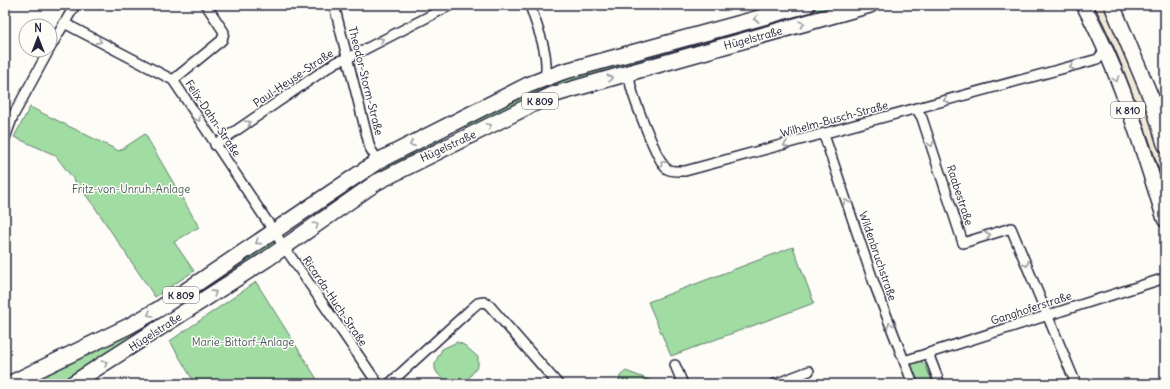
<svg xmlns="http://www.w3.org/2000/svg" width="1170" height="389" viewBox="0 0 1170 389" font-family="Delius,sans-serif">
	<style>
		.built { fill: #f1e9d7 }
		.green { fill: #a1dca3; stroke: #627f6f }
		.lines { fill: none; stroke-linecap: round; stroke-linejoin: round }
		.street-casing { stroke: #22223b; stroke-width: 12 }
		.primary-casing { stroke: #22223b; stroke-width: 18 }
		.street { stroke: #fdfcf7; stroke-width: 9 }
		.primary { stroke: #fdfcf7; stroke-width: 15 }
		.tram { stroke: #22223b; stroke-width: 1 }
		.oneway { stroke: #9a9aa2 }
		.labels { text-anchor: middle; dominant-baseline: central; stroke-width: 3; stroke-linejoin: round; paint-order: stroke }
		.shield { fill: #fdfcf7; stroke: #646373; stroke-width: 1 }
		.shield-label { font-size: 10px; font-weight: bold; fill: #22223b }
		.street-label { font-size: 11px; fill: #22223b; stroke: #fdfcf7 }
		.park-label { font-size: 11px; fill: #485a5a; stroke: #fdfcf7 }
	</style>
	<rect width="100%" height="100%" fill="#fdfcf7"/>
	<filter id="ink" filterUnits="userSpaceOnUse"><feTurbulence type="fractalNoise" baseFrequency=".025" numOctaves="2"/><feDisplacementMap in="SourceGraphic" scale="8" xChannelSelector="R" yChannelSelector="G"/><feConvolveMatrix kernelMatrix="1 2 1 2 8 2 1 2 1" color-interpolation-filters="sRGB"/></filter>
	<g filter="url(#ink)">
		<!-- built -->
		<path class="built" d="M 1091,5 L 1105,5 L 1145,99 L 1143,100 L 1165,165 L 1165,199 Z"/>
		<!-- green -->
		<g class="green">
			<path d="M 815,5 L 847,5 L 469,130 L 465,127 L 465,124 L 532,87 Z"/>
			<path d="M 30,107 L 119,151 L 145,134 L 199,227 L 174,242 L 194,271 L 155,297 L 94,206 L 55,155 L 14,137 Z"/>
			<path d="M 442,136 L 444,143 L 294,234 L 289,234 L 327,207 L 341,192 L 368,173 Z"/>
			<path d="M 270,241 L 276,243 L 277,245 L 65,384 L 36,384 L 32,376 Z"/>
			<path d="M 793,247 L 814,303 L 671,356 L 648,302 Z"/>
			<path d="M 256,282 L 320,384 L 195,384 L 170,341 Z"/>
			<path d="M 457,342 L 464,345 L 478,357 L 478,366 L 464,384 C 453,384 433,378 435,364 C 436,359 440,354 442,349 Z"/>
			<path d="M 920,361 L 925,364 L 933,384 L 917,384 L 910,368 L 912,363 Z"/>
			<path d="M 626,371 L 652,381 L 653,384 L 619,384 L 620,376 Z"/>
		</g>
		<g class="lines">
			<!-- street casing -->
			<g class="street-casing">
				<g id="street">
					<path d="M 334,5 L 370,148 L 378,161"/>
					<path d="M 530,5 C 537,28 550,54 545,78"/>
					<path d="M 64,23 L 173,80 L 289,254 L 378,384"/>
					<path d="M 50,48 L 75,5"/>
					<path d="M 632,72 C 631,74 630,78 630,81 C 631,93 658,163 667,169 C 673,172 679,171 685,171 L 1098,59 L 1105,50"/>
					<path d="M 173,80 L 222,40 L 224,32 L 206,5"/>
					<path d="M 916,108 L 922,118 L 963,243 L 1011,228 L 1076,384"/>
					<path d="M 824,135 L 874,283 L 913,384"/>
					<path d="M 5,138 L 13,116 L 49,50"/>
					<path d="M 215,145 L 336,62 L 348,58 L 451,5"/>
					<path d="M 928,353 L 940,384"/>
					<path d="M 904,361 L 1165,278"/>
					<path d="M 675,365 L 683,384"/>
					<path d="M 389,384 L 471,309 L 478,303 L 484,302 L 489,305 L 558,384"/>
					<path d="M 775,384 L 809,371"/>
				</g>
			</g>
			<!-- primary casing -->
			<g class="primary-casing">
				<g id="primary">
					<path d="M 1084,5 C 1119,69 1143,149 1165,219"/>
					<path d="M 1112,5 L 1152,100 L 1165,144"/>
					<path d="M 9,384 L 129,326 L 159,309 L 378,161 L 528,85 L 562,72 L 807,5"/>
					<path d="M 72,384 L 267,259 L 377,182 L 537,102 L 552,95 L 632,72 L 870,5"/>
				</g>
			</g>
			<!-- street -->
			<use href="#street" class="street"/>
			<!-- primary -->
			<use href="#primary" class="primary"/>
			<!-- tram -->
			<path class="tram" d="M 1092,5 C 1123,64 1146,126 1165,190"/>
		</g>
		<!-- one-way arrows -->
		<defs><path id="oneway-chevron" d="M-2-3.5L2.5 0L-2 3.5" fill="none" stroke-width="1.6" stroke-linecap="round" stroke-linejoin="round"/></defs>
		<g class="oneway">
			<use href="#oneway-chevron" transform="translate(756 19) rotate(166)"/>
			<use href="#oneway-chevron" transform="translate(802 24) rotate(-16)"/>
			<use href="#oneway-chevron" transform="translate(381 40) rotate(-28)"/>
			<use href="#oneway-chevron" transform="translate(99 41) rotate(28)"/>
			<use href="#oneway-chevron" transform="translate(1072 67) rotate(164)"/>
			<use href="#oneway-chevron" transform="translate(610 78) rotate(-16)"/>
			<use href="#oneway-chevron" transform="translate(1116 79) rotate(69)"/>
			<use href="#oneway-chevron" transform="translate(946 100) rotate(164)"/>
			<use href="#oneway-chevron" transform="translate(198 119) rotate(57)"/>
			<use href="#oneway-chevron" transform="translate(248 123) rotate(-35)"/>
			<use href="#oneway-chevron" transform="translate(489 126) rotate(-27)"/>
			<use href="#oneway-chevron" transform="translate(412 144) rotate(154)"/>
			<use href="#oneway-chevron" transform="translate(931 144) rotate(72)"/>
			<use href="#oneway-chevron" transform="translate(786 145) rotate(165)"/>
			<use href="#oneway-chevron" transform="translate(663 163) rotate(-127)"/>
			<use href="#oneway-chevron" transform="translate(846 202) rotate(-109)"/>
			<use href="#oneway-chevron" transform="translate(316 225) rotate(-35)"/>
			<use href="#oneway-chevron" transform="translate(988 235) rotate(-17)"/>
			<use href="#oneway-chevron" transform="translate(258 242) rotate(146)"/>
			<use href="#oneway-chevron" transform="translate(1026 264) rotate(68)"/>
			<use href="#oneway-chevron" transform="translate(214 293) rotate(-33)"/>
			<use href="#oneway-chevron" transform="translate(150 314) rotate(150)"/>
			<use href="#oneway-chevron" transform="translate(890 325) rotate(-111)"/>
			<use href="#oneway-chevron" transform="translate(105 363) rotate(-32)"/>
		</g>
	</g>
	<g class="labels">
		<!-- shield labels -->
		<g class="shield">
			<rect x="522" y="93" width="36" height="16" rx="3"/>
			<rect x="1111" y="102" width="34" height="16" rx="3"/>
			<rect x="163" y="287" width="36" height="16" rx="3"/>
		</g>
		<g class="shield-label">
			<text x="540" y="101">K 809</text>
			<text x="1128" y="110">K 810</text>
			<text x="181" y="295">K 809</text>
		</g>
		<!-- street labels -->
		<g class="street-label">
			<text transform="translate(753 38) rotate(-15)">Hügelstraße</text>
			<text transform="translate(293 78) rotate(-34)">Paul-Heyse-Straße</text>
			<text transform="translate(366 81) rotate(76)">Theodor-Storm-Straße</text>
			<text transform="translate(213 118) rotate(56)">Felix-Dahn-Straße</text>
			<text transform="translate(834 119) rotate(-15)">Wilhelm-Busch-Straße</text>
			<text transform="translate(448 146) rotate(-25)">Hügelstraße</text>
			<text transform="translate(960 195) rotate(72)">Raabestraße</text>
			<text transform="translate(878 256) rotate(71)">Wildenbruchstraße</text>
			<text transform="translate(335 301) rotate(56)">Ricarda-Huch-Straße</text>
			<text transform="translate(1031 308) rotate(-18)">Ganghoferstraße</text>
			<text transform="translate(155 332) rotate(-33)">Hügelstraße</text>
		</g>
		<!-- park labels -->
		<g class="park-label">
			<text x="131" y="189">Fritz-von-Unruh-Anlage</text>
			<text x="243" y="342">Marie-Bittorf-Anlage</text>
		</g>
	</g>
	<!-- margin -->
	<rect width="1170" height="389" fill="none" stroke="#fdfcf7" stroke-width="20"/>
	<rect x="10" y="10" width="1150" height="369" fill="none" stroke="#22223b" stroke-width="1.5" filter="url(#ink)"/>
	<!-- north arrow -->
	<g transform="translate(38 38)"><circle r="19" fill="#fdfcf7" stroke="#a5a5ac"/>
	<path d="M0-3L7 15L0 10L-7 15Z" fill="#22223b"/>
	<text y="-6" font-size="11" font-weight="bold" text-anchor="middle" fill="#22223b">N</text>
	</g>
</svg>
